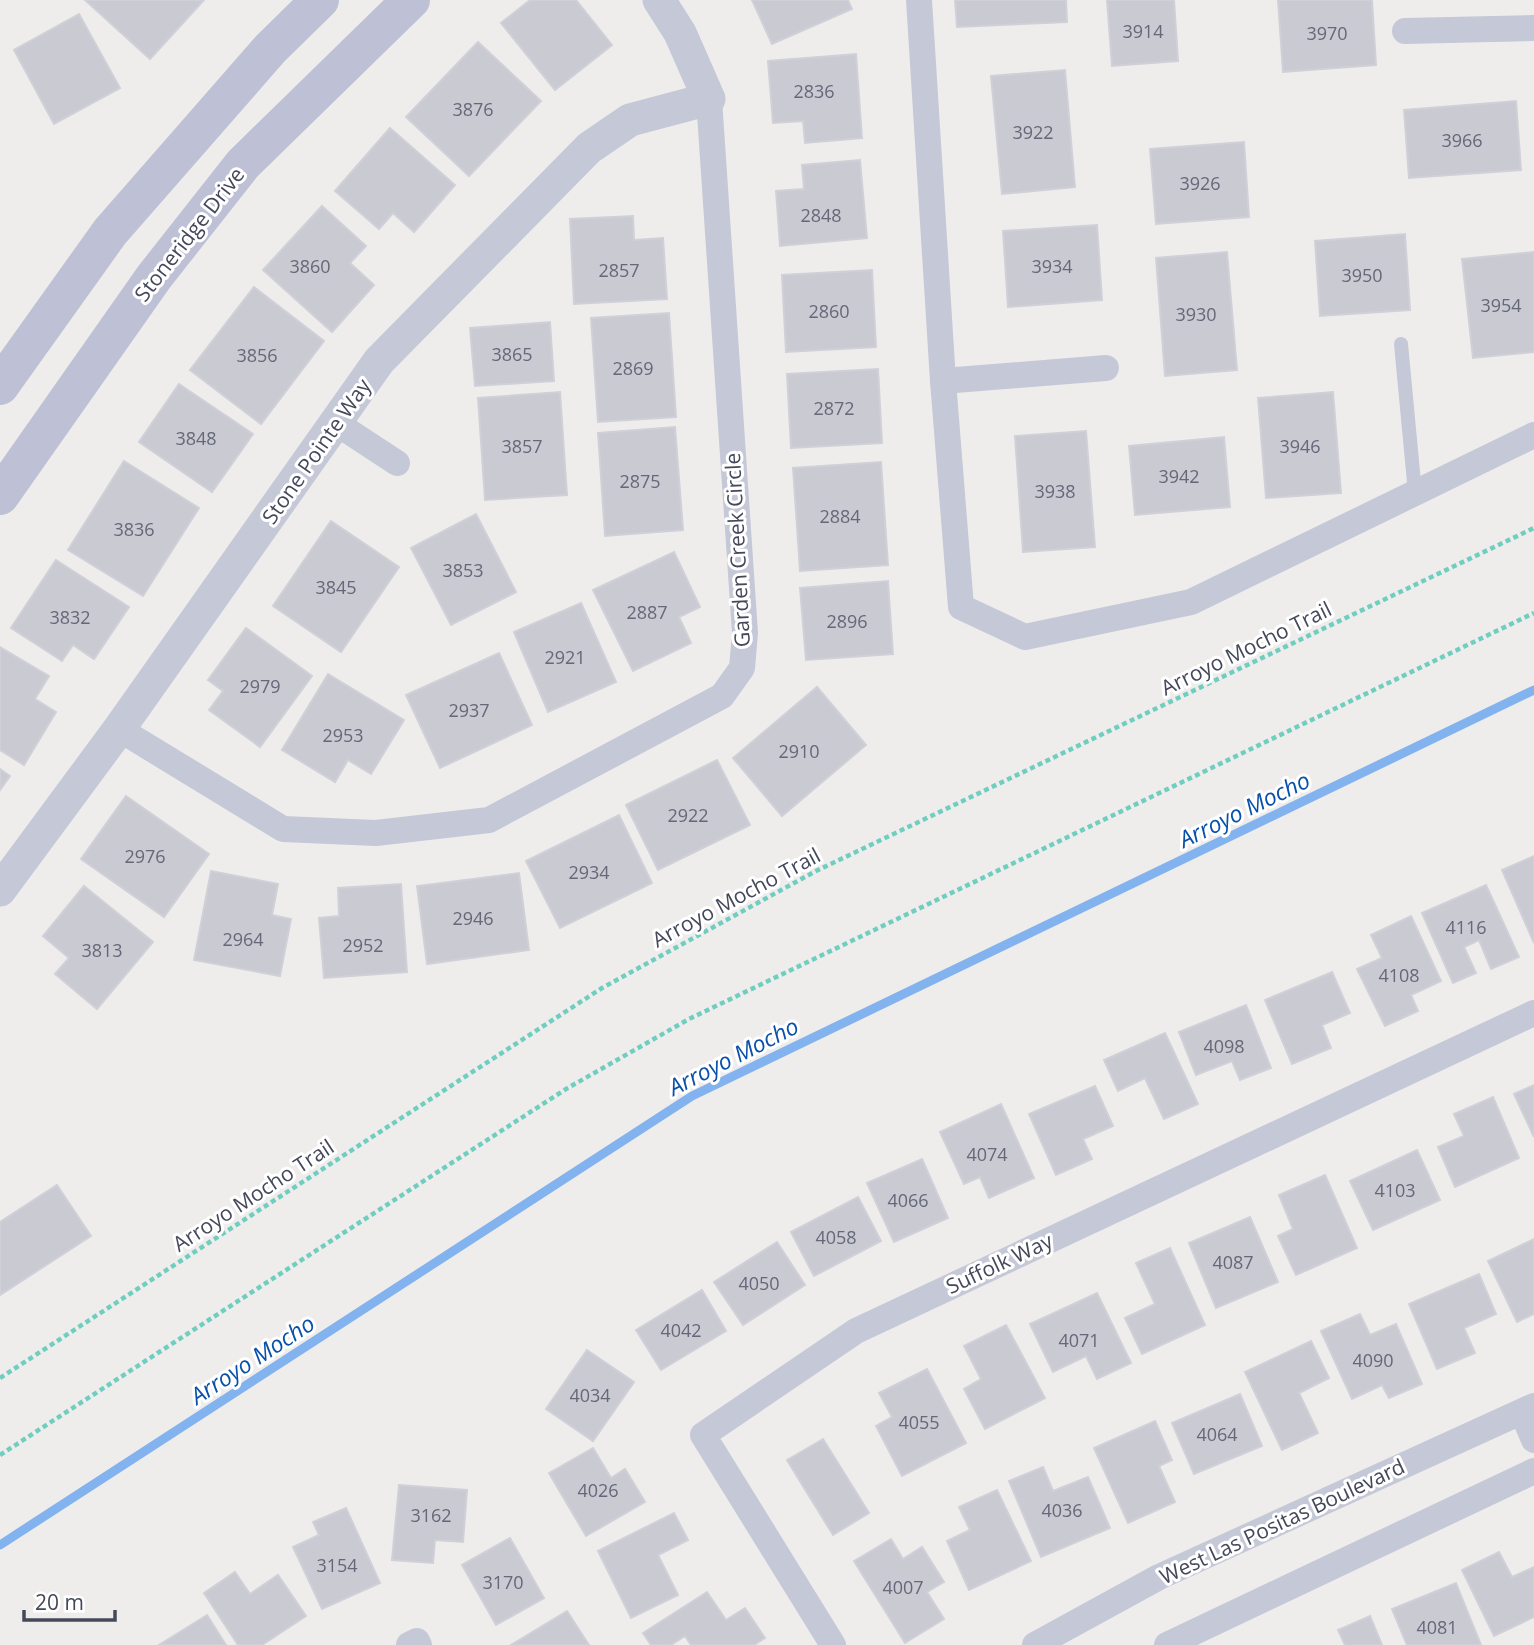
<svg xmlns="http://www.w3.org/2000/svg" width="1534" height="1645" viewBox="0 0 1534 1645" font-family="'Open Sans',sans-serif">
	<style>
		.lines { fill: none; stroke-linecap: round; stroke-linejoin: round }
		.stream { stroke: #83b3ee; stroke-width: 9 }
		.building { fill: #c9cad2; stroke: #d0d0d8; stroke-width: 2 }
		.path { stroke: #6fcec0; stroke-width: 4.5; stroke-dasharray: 5 3.5; stroke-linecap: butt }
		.service { stroke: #c5c8d7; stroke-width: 14 }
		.minor { stroke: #c5c8d7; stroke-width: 26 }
		.tertiary { stroke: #c5c8d7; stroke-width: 33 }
		.secondary { stroke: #bec1d6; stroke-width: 38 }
		.labels { text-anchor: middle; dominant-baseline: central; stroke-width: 6; stroke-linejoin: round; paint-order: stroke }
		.number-label { font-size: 18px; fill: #656878 }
		.street-label { font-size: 21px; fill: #44485a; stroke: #fff }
		.water-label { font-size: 23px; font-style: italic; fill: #0850a9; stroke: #fff }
	</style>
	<rect width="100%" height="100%" fill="#efedec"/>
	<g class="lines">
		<!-- stream -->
		<path class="stream" d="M 0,1545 L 692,1096 L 1534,690"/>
	</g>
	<!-- building -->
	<g class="building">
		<path d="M 85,0 L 204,0 L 150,59 Z"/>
		<path d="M 530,0 L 576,0 L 612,45 L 555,90 L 501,23 Z"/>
		<path d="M 752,0 L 848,0 L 852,9 L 772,44 Z"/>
		<path d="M 955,0 L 1066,0 L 1067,22 L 957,27 Z"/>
		<path d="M 1107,0 L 1174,0 L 1178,61 L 1112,66 Z"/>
		<path d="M 1278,0 L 1372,0 L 1376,65 L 1283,72 Z"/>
		<path d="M 79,14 L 120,88 L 54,124 L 14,50 Z"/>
		<path d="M 478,42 L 541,101 L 469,176 L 406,117 Z"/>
		<path d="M 856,54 L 862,138 L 805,143 L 803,121 L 773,123 L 768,61 Z"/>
		<path d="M 1065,70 L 1075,187 L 1002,194 L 991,76 Z"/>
		<path d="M 1516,101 L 1521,170 L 1409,178 L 1404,110 Z"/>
		<path d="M 390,128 L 455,185 L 414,232 L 393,213 L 379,229 L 335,191 Z"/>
		<path d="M 1244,142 L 1249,217 L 1156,224 L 1150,149 Z"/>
		<path d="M 860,160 L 867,238 L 780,246 L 776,191 L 804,189 L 802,165 Z"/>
		<path d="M 322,206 L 366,246 L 350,263 L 374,285 L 332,332 L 263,270 Z"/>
		<path d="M 633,216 L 634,240 L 663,238 L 667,299 L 574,304 L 570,219 Z"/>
		<path d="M 1097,225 L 1102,300 L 1008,307 L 1003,231 Z"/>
		<path d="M 1405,234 L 1410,310 L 1320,316 L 1315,241 Z"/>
		<path d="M 1227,252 L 1237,370 L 1165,376 L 1156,258 Z"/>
		<path d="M 1534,252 L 1534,352 L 1473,358 L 1462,259 Z"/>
		<path d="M 872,270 L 876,347 L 786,352 L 782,275 Z"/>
		<path d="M 254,287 L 324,341 L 261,424 L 190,370 Z"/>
		<path d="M 669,313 L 676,417 L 598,422 L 591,318 Z"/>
		<path d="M 550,322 L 554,381 L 475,386 L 470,328 Z"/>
		<path d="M 878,369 L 882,443 L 791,448 L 787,374 Z"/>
		<path d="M 179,384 L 253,434 L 212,492 L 139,442 Z"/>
		<path d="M 560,392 L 567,495 L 485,500 L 478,398 Z"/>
		<path d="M 1333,392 L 1341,493 L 1266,498 L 1258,398 Z"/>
		<path d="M 675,427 L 683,530 L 605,536 L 598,433 Z"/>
		<path d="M 1086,431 L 1095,547 L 1023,552 L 1015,436 Z"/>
		<path d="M 1224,437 L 1230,507 L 1135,515 L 1129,446 Z"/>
		<path d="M 124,461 L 199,508 L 143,596 L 68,550 Z"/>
		<path d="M 881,462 L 888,565 L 800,571 L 793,468 Z"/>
		<path d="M 476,514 L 516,592 L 451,625 L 411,548 Z"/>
		<path d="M 331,521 L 399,567 L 341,652 L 273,606 Z"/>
		<path d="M 674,552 L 700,607 L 679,617 L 691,643 L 633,671 L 593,590 Z"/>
		<path d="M 56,560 L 129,607 L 94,659 L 73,645 L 62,661 L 11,628 Z"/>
		<path d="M 888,581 L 893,654 L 806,660 L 800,588 Z"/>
		<path d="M 581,603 L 616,682 L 548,712 L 514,632 Z"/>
		<path d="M 246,628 L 312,676 L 260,747 L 209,710 L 223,691 L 208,680 Z"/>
		<path d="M 0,647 L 49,676 L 35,699 L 56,712 L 24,765 L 0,750 Z"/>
		<path d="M 499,653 L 532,725 L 440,768 L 406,695 Z"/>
		<path d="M 328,674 L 404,720 L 371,774 L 348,760 L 335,782 L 282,750 Z"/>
		<path d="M 817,687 L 866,745 L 782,816 L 733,758 Z"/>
		<path d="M 717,760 L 750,825 L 658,870 L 626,805 Z"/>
		<path d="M 0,769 L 10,776 L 0,790 Z"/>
		<path d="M 126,796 L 209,854 L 164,917 L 81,859 Z"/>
		<path d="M 619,815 L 652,883 L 560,928 L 526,861 Z"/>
		<path d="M 1534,856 L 1534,943 L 1502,870 Z"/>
		<path d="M 211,871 L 278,884 L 272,915 L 291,919 L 280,976 L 194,960 Z"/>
		<path d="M 519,873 L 529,950 L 427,964 L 417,886 Z"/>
		<path d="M 401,884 L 407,972 L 324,978 L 319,918 L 339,916 L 338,888 Z"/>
		<path d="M 1486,885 L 1519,957 L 1491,969 L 1479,940 L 1464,947 L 1476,973 L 1453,983 L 1422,913 Z"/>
		<path d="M 84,886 L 153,942 L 97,1009 L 55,974 L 69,958 L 43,936 Z"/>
		<path d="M 1411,916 L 1441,981 L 1411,995 L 1418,1011 L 1385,1026 L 1357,969 L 1382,958 L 1371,935 Z"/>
		<path d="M 1332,972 L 1350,1013 L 1322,1025 L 1331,1048 L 1292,1064 L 1265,1000 Z"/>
		<path d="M 1246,1005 L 1271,1068 L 1240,1080 L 1232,1061 L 1196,1075 L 1179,1032 Z"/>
		<path d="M 1165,1033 L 1198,1104 L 1164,1119 L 1145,1078 L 1118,1091 L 1104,1060 Z"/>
		<path d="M 1534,1085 L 1534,1137 L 1514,1094 Z"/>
		<path d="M 1095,1086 L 1113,1126 L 1083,1139 L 1092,1159 L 1056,1175 L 1029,1114 Z"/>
		<path d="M 1493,1097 L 1519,1158 L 1455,1187 L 1438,1147 L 1464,1136 L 1454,1114 Z"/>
		<path d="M 1001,1104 L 1034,1178 L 989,1198 L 980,1177 L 964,1184 L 940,1132 Z"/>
		<path d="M 1417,1150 L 1440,1200 L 1373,1230 L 1350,1181 Z"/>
		<path d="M 922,1159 L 948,1218 L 894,1242 L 867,1183 Z"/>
		<path d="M 1325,1175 L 1357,1248 L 1296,1275 L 1278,1236 L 1293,1229 L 1279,1195 Z"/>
		<path d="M 57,1185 L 91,1236 L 0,1295 L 0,1222 Z"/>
		<path d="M 858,1197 L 881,1241 L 814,1276 L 791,1232 Z"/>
		<path d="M 1250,1217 L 1278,1282 L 1216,1308 L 1189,1243 Z"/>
		<path d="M 1534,1239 L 1534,1314 L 1517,1322 L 1488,1261 Z"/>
		<path d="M 777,1242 L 805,1285 L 743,1325 L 714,1282 Z"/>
		<path d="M 1170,1248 L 1205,1325 L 1142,1354 L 1125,1318 L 1155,1304 L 1136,1263 Z"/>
		<path d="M 1479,1274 L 1496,1314 L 1464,1328 L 1475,1353 L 1437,1369 L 1409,1304 Z"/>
		<path d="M 702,1290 L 726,1331 L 661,1370 L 636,1330 Z"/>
		<path d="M 1097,1293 L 1131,1363 L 1097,1379 L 1086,1356 L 1053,1372 L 1030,1324 Z"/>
		<path d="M 1360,1314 L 1370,1335 L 1396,1324 L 1422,1384 L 1389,1398 L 1382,1385 L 1352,1399 L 1321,1331 Z"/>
		<path d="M 1006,1325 L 1045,1398 L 985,1429 L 964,1389 L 981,1379 L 964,1346 Z"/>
		<path d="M 1311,1341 L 1329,1378 L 1299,1393 L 1318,1433 L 1282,1450 L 1245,1372 Z"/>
		<path d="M 587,1350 L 634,1382 L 593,1441 L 546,1409 Z"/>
		<path d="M 927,1369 L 966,1443 L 902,1476 L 876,1426 L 892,1417 L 879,1393 Z"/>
		<path d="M 1240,1394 L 1262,1446 L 1194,1474 L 1172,1423 Z"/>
		<path d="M 1155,1421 L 1172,1460 L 1159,1466 L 1175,1502 L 1128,1523 L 1094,1448 Z"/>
		<path d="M 823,1439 L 869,1513 L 833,1535 L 787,1460 Z"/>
		<path d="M 593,1448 L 611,1478 L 625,1469 L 645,1502 L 586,1536 L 549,1473 Z"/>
		<path d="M 1043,1467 L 1053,1491 L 1088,1477 L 1110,1528 L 1041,1557 L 1009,1481 Z"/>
		<path d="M 399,1485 L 467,1490 L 463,1542 L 435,1540 L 433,1563 L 392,1560 Z"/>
		<path d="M 997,1490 L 1031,1561 L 969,1590 L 947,1541 L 970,1530 L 959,1507 Z"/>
		<path d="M 346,1508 L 380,1583 L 322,1609 L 293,1547 L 319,1535 L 313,1522 Z"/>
		<path d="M 674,1513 L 688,1540 L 658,1555 L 678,1595 L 631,1618 L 598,1551 Z"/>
		<path d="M 510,1538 L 544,1598 L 496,1625 L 462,1565 Z"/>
		<path d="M 891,1539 L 903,1559 L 922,1547 L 944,1582 L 927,1592 L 944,1619 L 905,1643 L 854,1561 Z"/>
		<path d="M 1499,1552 L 1512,1577 L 1534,1567 L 1534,1617 L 1494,1636 L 1462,1570 Z"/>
		<path d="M 235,1572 L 250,1594 L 278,1575 L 306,1616 L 262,1645 L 238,1645 L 204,1593 Z"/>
		<path d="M 1456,1583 L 1481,1645 L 1407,1645 L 1392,1609 Z"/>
		<path d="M 707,1592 L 726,1620 L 745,1608 L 765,1638 L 754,1645 L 691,1645 L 685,1636 L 671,1645 L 651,1645 L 643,1633 Z"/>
		<path d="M 567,1611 L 589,1645 L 511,1645 Z"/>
		<path d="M 207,1615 L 226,1645 L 159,1645 Z"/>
		<path d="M 1370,1616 L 1382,1645 L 1345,1645 L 1338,1630 Z"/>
	</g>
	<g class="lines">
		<!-- path -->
		<g class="path">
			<path d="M 0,1378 L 602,988 L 816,871 L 1534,528"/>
			<path d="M 0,1455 L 566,1089 L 689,1019 L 1534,613"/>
		</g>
		<!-- service -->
		<path class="service" d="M 1401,344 L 1415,493"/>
		<!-- minor -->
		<g class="minor">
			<path d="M 919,0 L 943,381 L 961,607 L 1025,637 L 1191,602 L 1534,435"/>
			<path d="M 1405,31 L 1534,28"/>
			<path d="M 943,381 L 1106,368"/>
			<path d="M 336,423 L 397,463"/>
			<path d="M 119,729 L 283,829 L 376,833 L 489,820 L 722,696 L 742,668 L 745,633 L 709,99"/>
			<path d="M 1522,1412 L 1534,1440"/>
			<path d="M 409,1645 L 417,1641 L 419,1645"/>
			<path d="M 833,1645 L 703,1435 L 856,1331 L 1534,1013"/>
			<path d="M 1035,1645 L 1159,1577 L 1534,1406"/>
			<path d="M 1167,1645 L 1534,1471"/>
		</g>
		<!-- tertiary -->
		<path class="tertiary" d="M 0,890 L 119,729 L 379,361 L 589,148 L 630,120 L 709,99 L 680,33 L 659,0"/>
		<!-- secondary -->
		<g class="secondary">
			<path d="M 0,386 L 110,232 L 270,49 L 320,0"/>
			<path d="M 0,496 L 154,277 L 243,164 L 411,0"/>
		</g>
	</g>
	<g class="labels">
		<!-- number labels -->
		<g class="number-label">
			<text x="1143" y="31">3914</text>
			<text x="1327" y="33">3970</text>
			<text x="814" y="91">2836</text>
			<text x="473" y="109">3876</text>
			<text x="1033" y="132">3922</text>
			<text x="1462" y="140">3966</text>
			<text x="1200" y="183">3926</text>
			<text x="821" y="215">2848</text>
			<text x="310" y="266">3860</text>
			<text x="1052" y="266">3934</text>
			<text x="619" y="270">2857</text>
			<text x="1362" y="275">3950</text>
			<text x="1501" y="305">3954</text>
			<text x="829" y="311">2860</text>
			<text x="1196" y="314">3930</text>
			<text x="512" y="354">3865</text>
			<text x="257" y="355">3856</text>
			<text x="633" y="368">2869</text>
			<text x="834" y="408">2872</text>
			<text x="196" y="438">3848</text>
			<text x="522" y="446">3857</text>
			<text x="1300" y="446">3946</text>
			<text x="1179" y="476">3942</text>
			<text x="640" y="481">2875</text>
			<text x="1055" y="491">3938</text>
			<text x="840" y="516">2884</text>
			<text x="134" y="529">3836</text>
			<text x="463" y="570">3853</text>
			<text x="336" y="587">3845</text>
			<text x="647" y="612">2887</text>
			<text x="70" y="617">3832</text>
			<text x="847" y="621">2896</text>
			<text x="565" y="657">2921</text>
			<text x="260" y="686">2979</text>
			<text x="469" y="710">2937</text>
			<text x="343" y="735">2953</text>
			<text x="799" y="751">2910</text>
			<text x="688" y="815">2922</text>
			<text x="145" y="856">2976</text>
			<text x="589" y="872">2934</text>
			<text x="473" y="918">2946</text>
			<text x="1466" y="927">4116</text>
			<text x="243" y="939">2964</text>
			<text x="363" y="945">2952</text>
			<text x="102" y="950">3813</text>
			<text x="1399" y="975">4108</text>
			<text x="1224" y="1046">4098</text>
			<text x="987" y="1154">4074</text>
			<text x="1395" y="1190">4103</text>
			<text x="908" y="1200">4066</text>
			<text x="836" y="1237">4058</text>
			<text x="1233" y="1262">4087</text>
			<text x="759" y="1283">4050</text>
			<text x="681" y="1330">4042</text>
			<text x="1079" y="1340">4071</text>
			<text x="1373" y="1360">4090</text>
			<text x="590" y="1395">4034</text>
			<text x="919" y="1422">4055</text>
			<text x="1217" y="1434">4064</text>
			<text x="598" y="1490">4026</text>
			<text x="1062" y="1510">4036</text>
			<text x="431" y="1515">3162</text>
			<text x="337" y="1565">3154</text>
			<text x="503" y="1582">3170</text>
			<text x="903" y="1587">4007</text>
			<text x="1437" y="1627">4081</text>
		</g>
		<!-- street labels -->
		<g class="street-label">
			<text transform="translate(189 234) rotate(-52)">Stoneridge Drive</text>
			<text transform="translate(316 451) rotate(-55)">Stone Pointe Way</text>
			<text transform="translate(737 550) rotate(-93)">Garden Creek Circle</text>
			<text transform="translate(1246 648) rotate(-26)">Arroyo Mocho Trail</text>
			<text transform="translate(736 897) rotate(-28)">Arroyo Mocho Trail</text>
			<text transform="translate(253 1195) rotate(-33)">Arroyo Mocho Trail</text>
			<text transform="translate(999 1263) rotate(-25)">Suffolk Way</text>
			<text transform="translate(1282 1521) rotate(-25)">West Las Positas Boulevard</text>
		</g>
		<!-- water labels -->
		<g class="water-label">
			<text transform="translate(1244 809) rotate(-26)">Arroyo Mocho</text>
			<text transform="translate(733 1056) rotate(-27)">Arroyo Mocho</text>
			<text transform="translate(252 1359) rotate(-33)">Arroyo Mocho</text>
		</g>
	</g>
	<!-- scale -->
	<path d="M24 1610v10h91v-10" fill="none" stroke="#44485a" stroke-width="3.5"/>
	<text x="35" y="1610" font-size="21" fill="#44485a" stroke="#ffffff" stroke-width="5" paint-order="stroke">20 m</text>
</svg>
